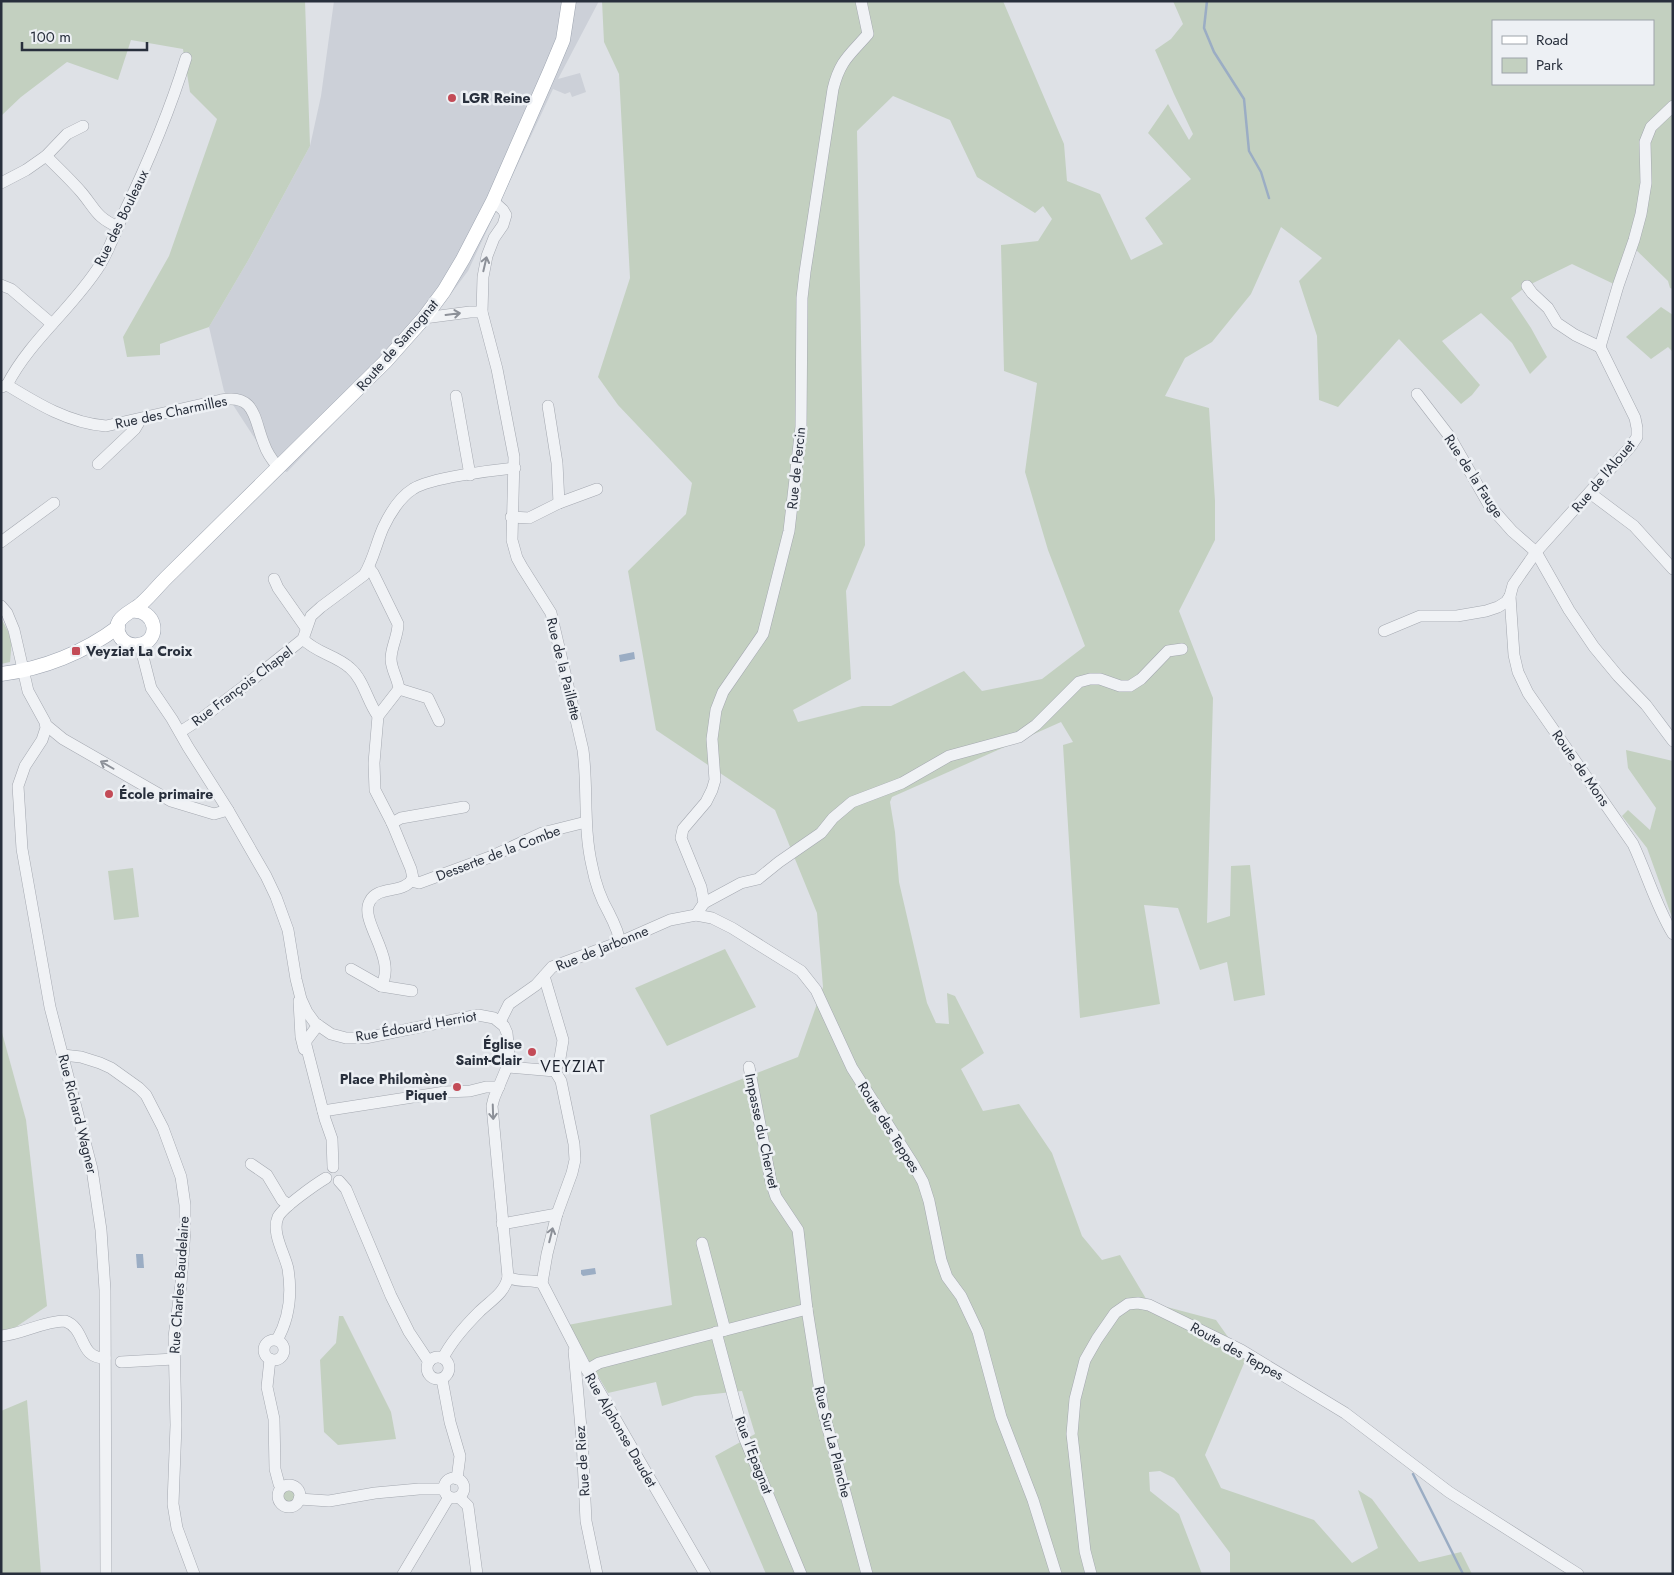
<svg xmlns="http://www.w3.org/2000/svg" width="1674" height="1575" viewBox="0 0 1674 1575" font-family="Jost,sans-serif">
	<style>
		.built { fill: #ccd0d8 }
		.green { fill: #c3d0c0; fill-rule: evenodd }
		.water { fill: #9badc4 }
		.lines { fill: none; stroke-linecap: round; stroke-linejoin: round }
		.stream { stroke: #9badc4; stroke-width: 2.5 }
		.minor-casing { stroke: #a4a8b0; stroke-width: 12 }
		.major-casing { stroke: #9ea5b1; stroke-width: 15 }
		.minor { stroke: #f0f2f5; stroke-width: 11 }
		.major { stroke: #fff; stroke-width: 14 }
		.oneway { stroke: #8c9098 }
		.poi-dot { fill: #c34b57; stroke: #edf0f4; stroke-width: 2 }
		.labels { text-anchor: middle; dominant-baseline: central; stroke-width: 5; stroke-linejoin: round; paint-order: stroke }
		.poi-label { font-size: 14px; font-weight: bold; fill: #282f3c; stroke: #edf0f4; text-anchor: start }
		.street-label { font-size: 14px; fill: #282f3c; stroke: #edf0f4 }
		.quarter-label { font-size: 16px; letter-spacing: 1px; fill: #1b202d; stroke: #edf0f4 }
	</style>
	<rect width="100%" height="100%" fill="#dee1e6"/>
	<!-- built -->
	<path class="built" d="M 334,1 L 599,1 L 558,79 L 580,73 L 586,92 L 572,97 L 570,92 L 565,94 L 553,89 L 468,271 L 427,326 L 287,472 L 274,468 L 224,391 L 209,327 L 249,259 L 310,146 L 321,96 Z"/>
	<!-- green -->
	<g class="green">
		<path d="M 1,1 L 305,1 L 310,146 L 249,259 L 209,327 L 160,344 L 160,355 L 127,357 L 123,337 L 169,256 L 217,119 L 190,92 L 183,49 L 131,40 L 118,80 L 67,62 L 21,97 L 1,116 Z"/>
		<path d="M 602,1 L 1003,1 L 1064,144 L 1067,181 L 1100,194 L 1131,260 L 1163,244 L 1145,218 L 1191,179 L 1148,133 L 1168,104 L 1189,140 L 1193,134 L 1174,94 L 1155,50 L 1171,39 L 1183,24 L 1173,1 L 1673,1 L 1673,289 L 1670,288 L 1668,281 L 1629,243 L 1618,286 L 1572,264 L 1527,286 L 1511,298 L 1531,328 L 1547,357 L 1530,374 L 1512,343 L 1481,313 L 1442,341 L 1480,385 L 1472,395 L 1461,404 L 1399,339 L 1338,407 L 1319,400 L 1317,336 L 1299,281 L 1322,258 L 1281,227 L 1251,294 L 1212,342 L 1185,358 L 1165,396 L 1209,408 L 1215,501 L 1215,540 L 1179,611 L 1213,698 L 1207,923 L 1230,916 L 1231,866 L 1250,865 L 1265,995 L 1234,1001 L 1227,962 L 1200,970 L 1178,908 L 1144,905 L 1160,1004 L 1080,1018 L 1063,745 L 1073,742 L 1061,722 L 892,797 L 890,802 L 895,832 L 899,882 L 927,1003 L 936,1023 L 949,1024 L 947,993 L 955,996 L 984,1053 L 961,1069 L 983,1111 L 1019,1104 L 1052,1153 L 1082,1236 L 1102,1260 L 1120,1255 L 1148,1302 L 1216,1320 L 1245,1361 L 1205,1455 L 1221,1488 L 1314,1520 L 1352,1563 L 1378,1548 L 1358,1490 L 1372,1499 L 1419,1562 L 1461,1552 L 1472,1574 L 1230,1574 L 1230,1553 L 1174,1478 L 1160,1471 L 1149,1472 L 1150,1491 L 1179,1514 L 1202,1574 L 766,1574 L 715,1456 L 755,1434 L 742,1391 L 695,1396 L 662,1406 L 656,1382 L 608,1393 L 568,1325 L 672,1305 L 650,1115 L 798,1057 L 823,987 L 817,913 L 775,810 L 656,730 L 628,571 L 686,514 L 692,483 L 618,405 L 598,377 L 630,278 L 619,74 L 604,42 ZM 1493,21 L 1653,21 L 1653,84 L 1493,84 ZM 893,96 L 950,120 L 977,177 L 1035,213 L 1043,206 L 1052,219 L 1038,241 L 1001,245 L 1004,371 L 1037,383 L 1025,472 L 1048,550 L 1085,646 L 1042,679 L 982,691 L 964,671 L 891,706 L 862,706 L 798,722 L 793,710 L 851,679 L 846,591 L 865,545 L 857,131 Z"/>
		<path d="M 1661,307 L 1673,315 L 1673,352 L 1668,347 L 1651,359 L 1626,337 Z"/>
		<path d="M 1,618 L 12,639 L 10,662 L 1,664 Z"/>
		<path d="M 1626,750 L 1673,761 L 1673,920 L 1647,848 L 1622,816 L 1628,810 L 1650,830 L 1656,808 L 1628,768 Z"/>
		<path d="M 133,868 L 139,917 L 114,920 L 108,871 Z"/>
		<path d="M 725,949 L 756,1007 L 667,1046 L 635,988 Z"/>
		<path d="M 1,1029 L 26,1120 L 47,1306 L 1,1337 Z"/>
		<path d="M 339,1316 L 343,1316 L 391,1412 L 396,1439 L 338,1445 L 324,1432 L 320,1360 L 336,1343 Z"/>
		<path d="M 27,1400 L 41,1574 L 1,1574 L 1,1411 Z"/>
		<circle cx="288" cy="1496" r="7"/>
	</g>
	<!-- water -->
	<g class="water">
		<path d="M 634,652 L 635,659 L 620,662 L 619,655 Z"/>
		<path d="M 136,1254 L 143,1254 L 144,1268 L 137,1268 Z"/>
		<path d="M 595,1268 L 596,1274 L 583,1276 L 581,1274 L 581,1270 Z"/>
	</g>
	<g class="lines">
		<!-- stream -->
		<g class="stream">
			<path d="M 1207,1 L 1204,28 L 1214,52 L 1244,99 L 1249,151 L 1261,172 L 1269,198"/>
			<path d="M 1413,1474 L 1463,1574"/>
		</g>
		<!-- minor casing -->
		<g class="minor-casing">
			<g id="minor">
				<path d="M 1673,106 L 1651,127 L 1645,142 L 1646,183 L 1641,214 L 1634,240 L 1618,286 L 1600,347 L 1635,418 L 1637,428 L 1637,437 L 1631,446 L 1536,552 L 1513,585 L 1510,596 L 1514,655 L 1518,672 L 1528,693 L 1633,844 C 1647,874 1656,906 1673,934"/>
				<path d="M 46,156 C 58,168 71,180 82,193 C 96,210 96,217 118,227"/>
				<path d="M 1,183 L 26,170 L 46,156 L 67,134 L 83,126"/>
				<path d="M 493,201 L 503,210 L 506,215 L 503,225 L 494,238 L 487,256 L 483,277 L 482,312 L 497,369 L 514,457 L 512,540 L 517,558 L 522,567 L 551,613 L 583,750 C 588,788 583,828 592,866 C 595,882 601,899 609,913 C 615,926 617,927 620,942"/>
				<path d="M 1,285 L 11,289 L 52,324"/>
				<path d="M 1527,286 L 1532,293 L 1548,308 L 1557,323 L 1575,335 L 1600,347"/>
				<path d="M 424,318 L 470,312 L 482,312"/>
				<path d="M 7,385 C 30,340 73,308 100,265 C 109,250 115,233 122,217 C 147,165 169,114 186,58"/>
				<path d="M 2,387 L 7,385 C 38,404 69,423 106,426 L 221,400 C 256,393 254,420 264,444 C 267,453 272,460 278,467"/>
				<path d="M 1417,394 L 1450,437 L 1489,505 L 1512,531 L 1536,552 L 1569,610 L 1594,647 L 1618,676 L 1646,705 L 1673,741"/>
				<path d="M 456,396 L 470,475"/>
				<path d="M 548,406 L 557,463 L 559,503"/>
				<path d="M 98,464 L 135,429 L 141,419"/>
				<path d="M 1590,493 L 1634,526 L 1673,569"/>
				<path d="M 511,517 L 529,518 L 559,503 L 597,489"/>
				<path d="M 1,542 L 54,503"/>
				<path d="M 369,568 L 373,573 L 398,624 C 398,636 391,647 391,659 C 391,669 398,679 399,689 L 378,716"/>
				<path d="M 274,579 L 278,588 L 306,628"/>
				<path d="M 1,606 L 7,613 L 14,630 L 28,691 L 45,722 L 46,728 L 42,740 L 25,766 L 18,786 L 22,849 L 50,1007 L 92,1169 L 101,1230 L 105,1290 L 106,1574"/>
				<path d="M 1384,631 L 1420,616 L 1457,616 L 1486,611 L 1498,607 L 1506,602 L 1510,596"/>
				<path d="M 303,639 C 316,653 336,655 350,668 C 364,680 367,701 378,716 L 374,763 L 375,790 L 392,823 L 411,869 L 413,878 C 404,895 378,885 370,901 C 358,921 398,958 381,986"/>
				<path d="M 140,645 L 151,688 L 172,719 L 188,747 L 228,810 L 266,876 L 276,897 L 288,930 L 296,979 L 301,999 L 307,1012 L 315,1023 L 331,1034 L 346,1038 L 365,1038 L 478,1015 L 494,1018 L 504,1026 L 507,1033 L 509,1054 L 507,1067 L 494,1098 L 492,1106 L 508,1277 C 505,1293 490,1301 479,1312 C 465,1326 452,1340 443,1358"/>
				<path d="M 399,689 L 428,698 L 439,721"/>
				<path d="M 46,725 L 63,739 L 171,801 L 214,814 L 228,810"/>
				<path d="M 180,732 L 202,718 L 243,687 L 303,639 L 311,616 L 321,607 L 364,575 C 373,561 376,544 383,528 C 389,515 400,497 413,489 C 429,478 493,470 515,468"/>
				<path d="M 392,823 L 401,818 L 464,807"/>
				<path d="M 411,881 L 419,883 L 490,857 L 542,833 L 586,822"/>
				<path d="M 704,903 L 741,883 L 758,879 L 779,862 L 821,833 L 833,818 L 852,802 L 902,783 L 949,756 L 1019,737 L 1036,725 L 1079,682 L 1090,679 L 1100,679 L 1120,686 L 1130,686 L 1141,679 L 1168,651 L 1182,649"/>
				<path d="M 696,915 L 704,903 L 701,887 L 681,838 L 683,829 L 706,802 L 712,790 L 715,780 L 712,739 L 716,710 L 723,692 L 763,634 L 789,531 L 801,427 L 802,298 L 805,272 L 833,89 C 840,60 850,55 868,34 L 861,1"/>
				<path d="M 351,969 L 381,986 L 412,991"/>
				<path d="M 544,976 L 563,1040 L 560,1058 L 555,1071"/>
				<path d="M 299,1001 L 301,1037 L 304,1049"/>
				<path d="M 500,1022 L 509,1004 L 536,985 L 552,967 L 620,942 L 670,920 L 696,915 L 712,918 L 732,928 L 801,971 L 816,990 L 852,1068 L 913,1164 L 923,1182 L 929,1201 L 941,1260 L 947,1277 L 961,1296 L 978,1332 L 1001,1417 L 1033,1500 L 1056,1574"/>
				<path d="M 318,1025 L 306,1041 L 306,1045 L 325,1119 L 332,1139 L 333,1167"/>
				<path d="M 63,1055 L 81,1057 L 100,1063 L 111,1068 L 139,1088 L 146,1095 L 163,1128 L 181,1177 L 185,1205 L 185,1230 L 181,1284 L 174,1337 L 176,1425 L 173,1504 L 177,1528 L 194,1574"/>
				<path d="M 507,1067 L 555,1071"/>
				<path d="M 749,1067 L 771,1182 L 776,1197 L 798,1230 L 807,1309 L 823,1410 L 867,1574"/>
				<path d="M 555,1071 L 561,1081 L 574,1144 L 575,1160 L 572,1173 L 557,1214 L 547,1254 L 542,1283 L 587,1370 L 705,1574"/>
				<path d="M 323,1111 L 445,1092 L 470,1091 L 486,1087 L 499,1087"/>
				<path d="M 251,1164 L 267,1175 L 282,1200 L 289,1205"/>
				<path d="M 339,1181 L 346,1189 L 391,1296 L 409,1332 L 429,1362"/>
				<path d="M 502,1224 L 557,1214"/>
				<path d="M 702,1243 L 725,1330"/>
				<path d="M 508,1277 C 518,1283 531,1279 542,1283"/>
				<path d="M 716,1332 L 744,1437 L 801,1574"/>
				<path d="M 1,1336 C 23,1334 43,1321 65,1321 C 87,1329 78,1358 105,1358"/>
				<path d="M 277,1340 C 289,1319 292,1294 288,1269 C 285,1254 271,1233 278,1217 C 283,1207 316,1184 326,1178"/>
				<circle cx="274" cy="1350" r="10"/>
				<path d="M 574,1351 L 582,1439 L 586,1521 L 597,1574"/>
				<circle cx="438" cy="1368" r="11"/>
				<path d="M 270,1359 L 267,1387 L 274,1419 L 275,1469 L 279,1484 L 281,1487"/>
				<path d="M 121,1362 L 174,1359"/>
				<path d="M 587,1370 L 599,1363 L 807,1309"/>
				<path d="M 442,1379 L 450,1422 L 460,1456 L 457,1479"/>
				<circle cx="454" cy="1488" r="10"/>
				<circle cx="289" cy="1496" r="11"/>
				<path d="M 459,1497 L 468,1506 L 477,1574"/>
				<path d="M 299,1499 L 329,1501 L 375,1493 L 419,1489 L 445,1489"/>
				<path d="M 403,1574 L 449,1497"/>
				<path d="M 1091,1574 L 1085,1551 L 1072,1434 L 1075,1399 L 1085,1360 L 1097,1339 L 1115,1313 L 1128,1304 L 1138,1303 L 1149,1305 L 1241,1350 L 1345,1413 L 1449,1492 L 1578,1574"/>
			</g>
		</g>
		<!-- major casing -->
		<g class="major-casing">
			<g id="major">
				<path d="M 131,611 C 157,608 162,642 138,645 C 131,646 125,643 121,638 C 108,618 132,613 142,603 C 150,596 158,586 166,578 L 385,362 L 424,318 L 444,291 L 463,259 L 493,201 L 550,71 L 563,40 L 569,1"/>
				<path d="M 1,674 C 43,669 85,652 118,627"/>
			</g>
		</g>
		<!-- minor -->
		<use href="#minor" class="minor"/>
		<!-- major -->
		<use href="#major" class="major"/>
	</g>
	<!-- one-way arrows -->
	<defs><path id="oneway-shaft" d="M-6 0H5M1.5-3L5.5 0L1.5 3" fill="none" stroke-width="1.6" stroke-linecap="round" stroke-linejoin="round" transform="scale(1.25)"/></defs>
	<g class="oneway">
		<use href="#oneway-shaft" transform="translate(485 264) rotate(-77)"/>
		<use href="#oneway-shaft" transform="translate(453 314) rotate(-7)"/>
		<use href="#oneway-shaft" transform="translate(107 765) rotate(-150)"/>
		<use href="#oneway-shaft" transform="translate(493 1112) rotate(88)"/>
		<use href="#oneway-shaft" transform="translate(551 1235) rotate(-76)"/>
	</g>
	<!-- markers -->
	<g class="poi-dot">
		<circle cx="452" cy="98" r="5"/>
		<rect x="71" y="646" width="10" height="10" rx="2.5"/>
		<circle cx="109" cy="794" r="5"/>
		<circle cx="532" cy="1052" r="5"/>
		<circle cx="457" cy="1087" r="5"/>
	</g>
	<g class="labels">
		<!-- poi labels -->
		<g class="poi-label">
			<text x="462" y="98">LGR Reine</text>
			<text x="86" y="651">Veyziat La Croix</text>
			<text x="119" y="794">École primaire</text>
			<text x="522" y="1044" text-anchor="end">Église<tspan x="522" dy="16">Saint-Clair</tspan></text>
			<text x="447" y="1079" text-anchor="end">Place Philomène<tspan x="447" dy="16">Piquet</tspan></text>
		</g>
		<!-- street labels -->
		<g class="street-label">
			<text transform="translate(121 218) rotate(-64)">Rue des Bouleaux</text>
			<text transform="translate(397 345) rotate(-49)">Route de Samognat</text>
			<text transform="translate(171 412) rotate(-12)">Rue des Charmilles</text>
			<text transform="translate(796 468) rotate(-84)">Rue de Percin</text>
			<text transform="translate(1474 476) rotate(57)">Rue de la Fauge</text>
			<text transform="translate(1603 476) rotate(-50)">Rue de l'Alouet</text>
			<text transform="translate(564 669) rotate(76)">Rue de la Paillette</text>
			<text transform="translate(242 686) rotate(-37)">Rue François Chapel</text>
			<text transform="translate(1581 768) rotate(55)">Route de Mons</text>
			<text transform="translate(498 853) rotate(-21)">Desserte de la Combe</text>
			<text transform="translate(602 948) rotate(-22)">Rue de Jarbonne</text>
			<text transform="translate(416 1026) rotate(-10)">Rue Édouard Herriot</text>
			<text transform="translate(78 1114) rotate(76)">Rue Richard Wagner</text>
			<text transform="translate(889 1127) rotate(58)">Route des Teppes</text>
			<text transform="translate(762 1131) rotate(78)">Impasse du Chervet</text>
			<text transform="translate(179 1285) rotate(-86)">Rue Charles Baudelaire</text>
			<text transform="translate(1237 1351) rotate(29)">Route des Teppes</text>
			<text transform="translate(621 1430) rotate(60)">Rue Alphonse Daudet</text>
			<text transform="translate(833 1442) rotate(76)">Rue Sur La Planche</text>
			<text transform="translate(754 1455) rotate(69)">Rue l'Epagnat</text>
			<text transform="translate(582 1461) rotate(-94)">Rue de Riez</text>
		</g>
		<!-- quarter labels -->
		<g class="quarter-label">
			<text x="573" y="1066">VEYZIAT</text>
		</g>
	</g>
	<!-- border -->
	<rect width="1674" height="1575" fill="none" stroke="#282f3c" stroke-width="5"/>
	<!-- legend -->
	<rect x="1492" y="20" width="162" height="65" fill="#edf0f4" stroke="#9ea3aa"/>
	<rect x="1502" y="36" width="25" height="8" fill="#ffffff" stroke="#9ea3aa"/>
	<text x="1536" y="45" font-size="15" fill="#282f3c">Road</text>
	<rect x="1502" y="58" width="25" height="15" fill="#c3d0c0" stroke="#9ea3aa"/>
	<text x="1536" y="70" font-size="15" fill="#282f3c">Park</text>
	<!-- scale -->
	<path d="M22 42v8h125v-8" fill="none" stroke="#282f3c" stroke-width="2.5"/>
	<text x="30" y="42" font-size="15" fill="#282f3c" stroke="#edf0f4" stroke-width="4" paint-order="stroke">100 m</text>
</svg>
